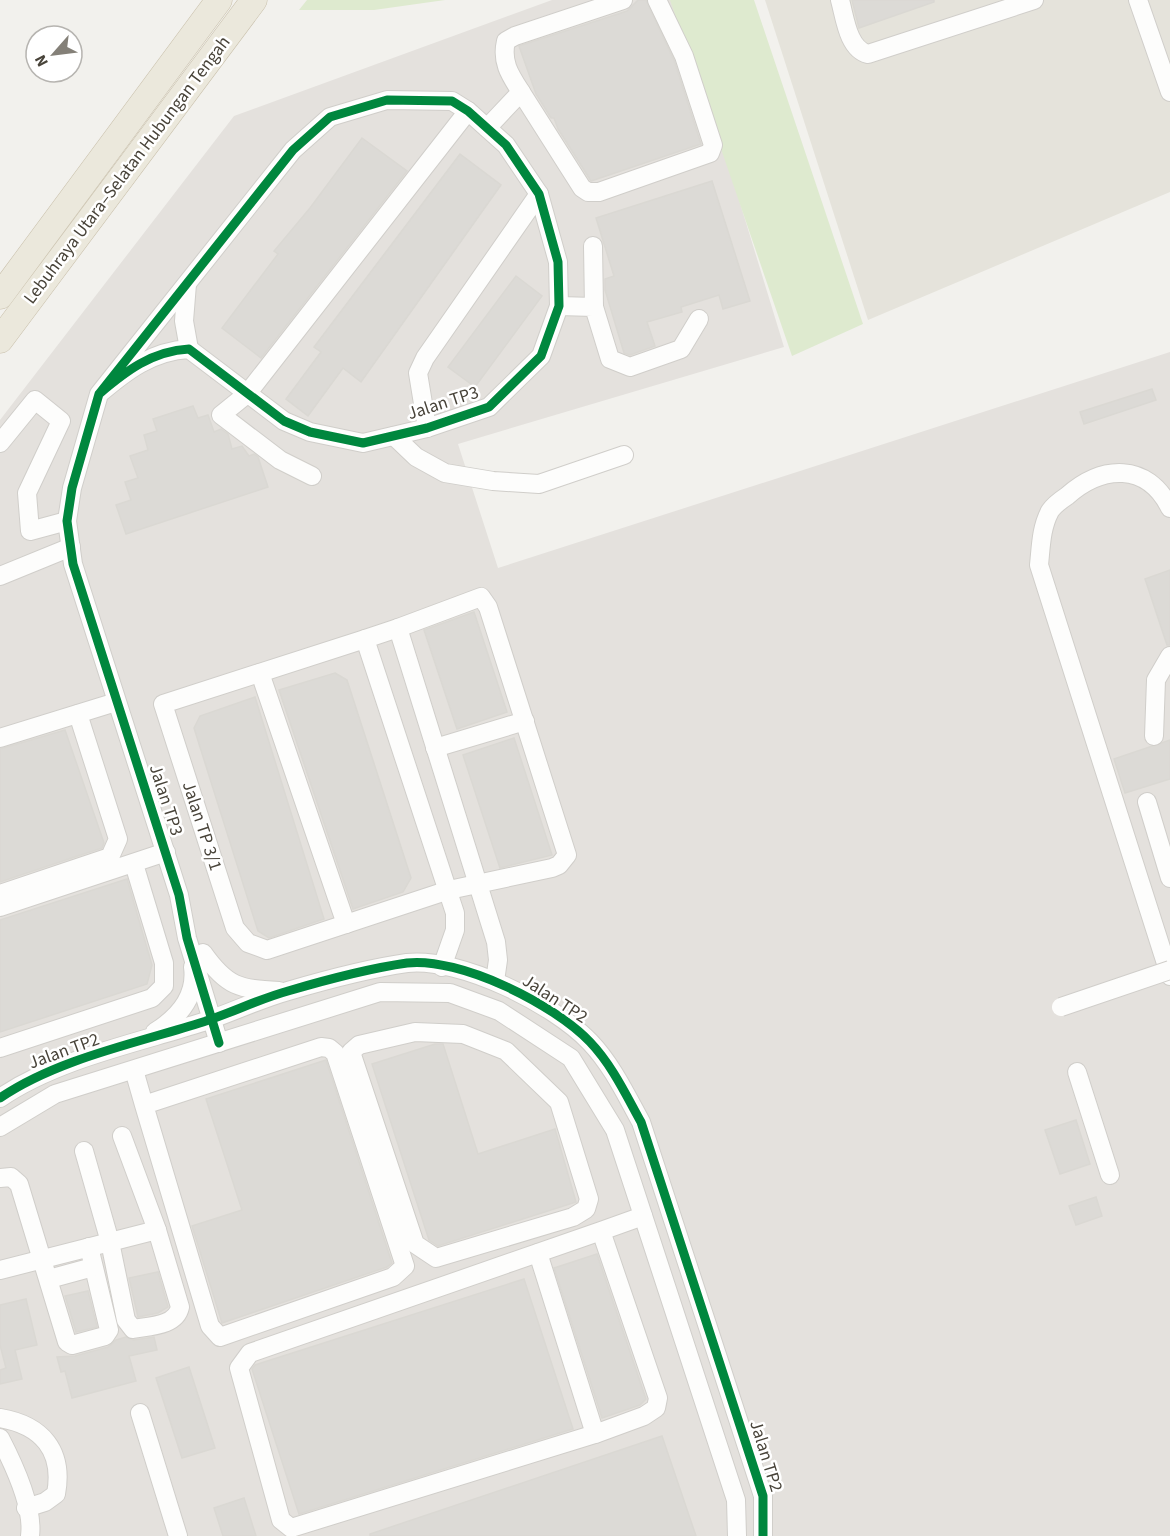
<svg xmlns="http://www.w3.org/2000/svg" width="1170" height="1536" viewBox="0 0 1170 1536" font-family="'Source Sans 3',sans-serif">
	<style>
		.residential { fill: #e5e3db }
		.industrial { fill: #e4e1dd }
		.green { fill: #deeacf }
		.building { fill: #dcdad6; stroke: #dad8d3; stroke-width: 1.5 }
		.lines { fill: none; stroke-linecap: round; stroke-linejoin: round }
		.minor-casing { stroke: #d0ceca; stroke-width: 20 }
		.highway-casing { stroke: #c8bfaa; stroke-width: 27 }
		.minor { stroke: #fdfdfc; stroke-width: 18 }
		.highway { stroke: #ebe8dc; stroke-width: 26 }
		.minor-bridge-casing { stroke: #d0ceca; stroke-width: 20; stroke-linecap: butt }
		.minor-bridge { stroke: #fdfdfc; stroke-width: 18 }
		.cycleway-casing { stroke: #fff; stroke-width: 13 }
		.cycleway { stroke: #00873e; stroke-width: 9 }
		.labels { text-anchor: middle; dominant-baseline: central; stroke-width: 5; stroke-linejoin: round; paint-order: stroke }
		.street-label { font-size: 18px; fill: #484339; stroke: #fff }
	</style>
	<rect width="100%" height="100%" fill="#f2f1ed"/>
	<!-- residential -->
	<path class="residential" d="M 765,0 L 1170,0 L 1170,192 L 868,320 Z"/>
	<!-- industrial -->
	<path class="industrial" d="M 552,0 L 678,0 L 784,347 L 458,444 L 498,568 L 1170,352 L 1170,1536 L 0,1536 L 0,420 L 234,116 Z"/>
	<!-- green -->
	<g class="green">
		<path d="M 307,0 L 445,0 L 374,10 L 299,10 Z"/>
		<path d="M 670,0 L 754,0 L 863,324 L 792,356 Z"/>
	</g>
	<!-- building -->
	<g class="building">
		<path d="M 638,0 L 646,0 L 674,60 L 701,144 L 591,181 L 558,129 L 554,118 L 551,118 L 536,94 L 519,46 L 627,11 Z"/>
		<path d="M 852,0 L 934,0 L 934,2 L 859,28 Z"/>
		<path d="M 362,138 L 407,171 L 261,358 L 222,328 L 278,254 L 274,251 L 310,208 Z"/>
		<path d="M 460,154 L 501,185 L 361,382 L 343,368 L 308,416 L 286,399 L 321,352 L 314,347 Z"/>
		<path d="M 712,181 L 750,301 L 723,309 L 719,295 L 681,307 L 682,312 L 647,322 L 655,346 L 630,355 L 624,353 L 605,290 L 605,279 L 614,276 L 596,218 Z"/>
		<path d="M 516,276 L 542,296 L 475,387 L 448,367 Z"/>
		<path d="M 1152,389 L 1156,400 L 1084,424 L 1080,412 Z"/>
		<path d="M 193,406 L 198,418 L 208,415 L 214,432 L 221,429 L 228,434 L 232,449 L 242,446 L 249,456 L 254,454 L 258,457 L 268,487 L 126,534 L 116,505 L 131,500 L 125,482 L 138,478 L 130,456 L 148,450 L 144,435 L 157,431 L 153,419 Z"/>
		<path d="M 1170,570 L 1170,645 L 1167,645 L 1145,579 Z"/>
		<path d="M 474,612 L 507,712 L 457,729 L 424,630 Z"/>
		<path d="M 335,673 L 347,680 L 411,878 L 403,892 L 353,909 L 279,690 Z"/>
		<path d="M 255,697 L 324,919 L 269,938 L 258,931 L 194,728 L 200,716 Z"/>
		<path d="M 65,730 L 104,843 L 102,848 L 0,882 L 0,749 Z"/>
		<path d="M 514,738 L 552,855 L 500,868 L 463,755 Z"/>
		<path d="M 1170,740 L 1170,779 L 1125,793 L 1114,759 Z"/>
		<path d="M 127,879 L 152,965 L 147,984 L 0,1032 L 0,920 Z"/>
		<path d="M 435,1044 L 443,1044 L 478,1154 L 555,1129 L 576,1202 L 438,1246 L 429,1240 L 372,1064 Z"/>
		<path d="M 326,1060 L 392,1263 L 387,1267 L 222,1323 L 192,1226 L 242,1210 L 206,1099 Z"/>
		<path d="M 1076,1120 L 1090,1164 L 1060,1174 L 1045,1130 Z"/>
		<path d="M 1096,1197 L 1102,1216 L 1076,1225 L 1069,1206 Z"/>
		<path d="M 597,1254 L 646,1399 L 640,1405 L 602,1418 L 554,1268 Z"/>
		<path d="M 158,1272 L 168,1307 L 158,1313 L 138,1317 L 129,1278 Z"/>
		<path d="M 524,1279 L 573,1429 L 299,1514 L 252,1369 L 255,1365 Z"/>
		<path d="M 88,1291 L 97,1327 L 76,1332 L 65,1296 Z"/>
		<path d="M 26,1299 L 37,1345 L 15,1350 L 22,1379 L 0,1384 L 0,1370 L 6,1368 L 0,1345 L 0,1305 Z"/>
		<path d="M 126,1337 L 134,1340 L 154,1337 L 157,1350 L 129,1356 L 136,1381 L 72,1398 L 65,1371 L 61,1372 L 57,1357 L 75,1356 L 108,1347 L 116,1340 Z"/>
		<path d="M 189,1367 L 215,1448 L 182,1458 L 156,1378 Z"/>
		<path d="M 662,1436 L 696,1536 L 370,1536 L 370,1534 Z"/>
		<path d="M 244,1498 L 256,1536 L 223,1536 L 214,1508 Z"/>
	</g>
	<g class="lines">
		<!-- minor casing -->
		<g class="minor-casing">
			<g id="minor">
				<path d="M 840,0 C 845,18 848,49 868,54 L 1034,0"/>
				<path d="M 1138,0 L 1170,92"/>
				<path d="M 521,92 C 510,75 501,62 506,41 L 515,36 L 623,0"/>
				<path d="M 487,128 L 521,92 L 582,188 L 588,192 L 599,192 L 710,153 L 713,145 L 684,56 L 657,0"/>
				<path d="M 593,246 L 594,307"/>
				<path d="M 187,284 L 184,321 L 189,349"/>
				<path d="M 559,306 L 594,307 L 610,359 L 630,367 L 681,349 L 699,319"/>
				<path d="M 99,394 C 126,371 152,351 189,349 L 284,421 L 310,432 L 363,443 L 427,428 L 489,407 L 541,356 L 559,306 L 558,262 L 539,194 L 506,145 L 468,111 L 452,101 L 387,100 L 330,117 L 293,150 L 99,394 L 72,488 L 67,521 L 73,564 L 179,895 L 187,938 L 219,1043"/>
				<path d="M 427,428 L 418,373 L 425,358 L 539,194"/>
				<path d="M 394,436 L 416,457 L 445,473 L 493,481 L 539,484 L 624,455"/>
				<path d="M 0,443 L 35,400 L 61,421 L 27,493 L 30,531 L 67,521"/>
				<path d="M 312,476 L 280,460 L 221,415 L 247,394 L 468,111"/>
				<path d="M 1170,508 C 1147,462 1102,465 1067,496 C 1061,500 1054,505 1050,511 C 1041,528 1041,546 1039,565 L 1170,976"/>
				<path d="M 0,576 L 71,547"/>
				<path d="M 365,639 L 163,704 L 235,928 L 248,943 L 267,950 L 449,890 L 552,868 L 559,865 L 567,855 L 488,607 L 481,597 L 398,628"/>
				<path d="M 260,673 L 346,924"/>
				<path d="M 1154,736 L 1156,680 L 1170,656"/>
				<path d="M 0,738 L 116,702"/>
				<path d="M 435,748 L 525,721"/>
				<path d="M 1147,802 L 1170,878"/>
				<path d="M 0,894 L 110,857 L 118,839 L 78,714"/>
				<path d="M 0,907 L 166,852"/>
				<path d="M 203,953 C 227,987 239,989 279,991"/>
				<path d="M 442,967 L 455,930 L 455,913 L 365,639 L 398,628 L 496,942 L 498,960 L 495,981"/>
				<path d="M 155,1032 C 179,1017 197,996 193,967"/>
				<path d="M 415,1032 L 463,1034 L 506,1051 L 559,1102 L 589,1199 L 586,1209 L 573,1217 L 436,1258 L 415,1244 L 351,1052 L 359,1045 Z"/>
				<path d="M 0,1048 L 152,998 L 164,986 L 164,963 L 134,864"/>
				<path d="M 134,1070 L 144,1105 L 210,1326 L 220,1337 L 393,1277 L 405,1266 L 335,1053 L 329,1048 L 321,1047 L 144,1105"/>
				<path d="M 1077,1072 L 1110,1175"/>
				<path d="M 0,1098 C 57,1059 137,1043 203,1022 C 231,1013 259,999 288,991 C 322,981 372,968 407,963 C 460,957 554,1004 590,1042 C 612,1065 626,1095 641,1122 L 763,1496 L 763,1536"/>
				<path d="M 0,1127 L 55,1094 L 380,992 L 450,993 L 499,1011 L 571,1058 L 615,1130 L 736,1500 L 737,1536"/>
				<path d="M 84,1151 L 110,1242 L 126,1320 L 133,1329 C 150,1326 176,1326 180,1307 L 157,1230"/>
				<path d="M 0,1178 L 11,1177 L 19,1184 L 67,1342 L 72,1345 L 105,1336 L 109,1330 L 89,1247"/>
				<path d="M 601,1231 L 658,1398 L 656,1408 L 644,1416 L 595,1434 L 291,1528 L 281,1520 L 239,1368 L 250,1353 L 601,1231 L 643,1216"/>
				<path d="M 538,1253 L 595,1434"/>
				<path d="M 0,1270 L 157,1230 L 122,1136"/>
				<path d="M 49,1279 L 93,1267"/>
				<path d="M 140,1413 L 178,1536"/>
				<path d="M 0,1418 C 42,1425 64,1451 56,1494 L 45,1502 L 26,1508"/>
				<path d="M 0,1438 C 13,1463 34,1507 30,1536"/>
			</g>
		</g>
		<!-- highway casing -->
		<g class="highway-casing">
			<g id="highway">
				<path d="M 0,296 L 219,0"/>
				<path d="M 0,340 L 254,0"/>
			</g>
		</g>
		<!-- minor -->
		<use href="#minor" class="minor"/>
		<!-- highway -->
		<use href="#highway" class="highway"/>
		<!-- minor-bridge casing -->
		<g class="minor-bridge-casing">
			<path id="minor-bridge" d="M 1061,1007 L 1170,970"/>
		</g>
		<!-- minor-bridge -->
		<use href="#minor-bridge" class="minor-bridge"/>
		<!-- cycleway casing -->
		<g class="cycleway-casing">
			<g id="cycleway">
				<path d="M 99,394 C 126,371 152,351 189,349 L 284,421 L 310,432 L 363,443 L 427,428 L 489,407 L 541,356 L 559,306 L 558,262 L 539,194 L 506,145 L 468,111 L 452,101 L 387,100 L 330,117 L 293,150 L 99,394 L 72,488 L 67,521 L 73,564 L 179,895 L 187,938 L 219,1043"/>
				<path d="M 0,1098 C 57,1059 137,1043 203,1022 C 231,1013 259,999 288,991 C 322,981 372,968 407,963 C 460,957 554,1004 590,1042 C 612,1065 626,1095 641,1122 L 763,1496 L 763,1536"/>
			</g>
		</g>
		<!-- cycleway -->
		<use href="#cycleway" class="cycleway"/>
	</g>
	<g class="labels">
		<!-- street labels -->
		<g class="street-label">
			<text transform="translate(127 170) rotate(-53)">Lebuhraya Utara–Selatan Hubungan Tengah</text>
			<text transform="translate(443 403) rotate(-18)">Jalan TP3</text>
			<text transform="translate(166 800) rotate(72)">Jalan TP3</text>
			<text transform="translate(202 826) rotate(72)">Jalan TP 3/1</text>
			<text transform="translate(555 999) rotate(33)">Jalan TP2</text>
			<text transform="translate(64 1051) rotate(-20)">Jalan TP2</text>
			<text transform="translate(766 1456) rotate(73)">Jalan TP2</text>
		</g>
	</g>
	<!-- north arrow -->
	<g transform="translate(54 54) rotate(242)"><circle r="28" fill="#ffffff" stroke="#b6b4b0" stroke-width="1.5"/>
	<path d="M0-4.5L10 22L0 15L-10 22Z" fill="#848078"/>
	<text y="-9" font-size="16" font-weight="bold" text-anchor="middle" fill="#484339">N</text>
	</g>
</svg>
